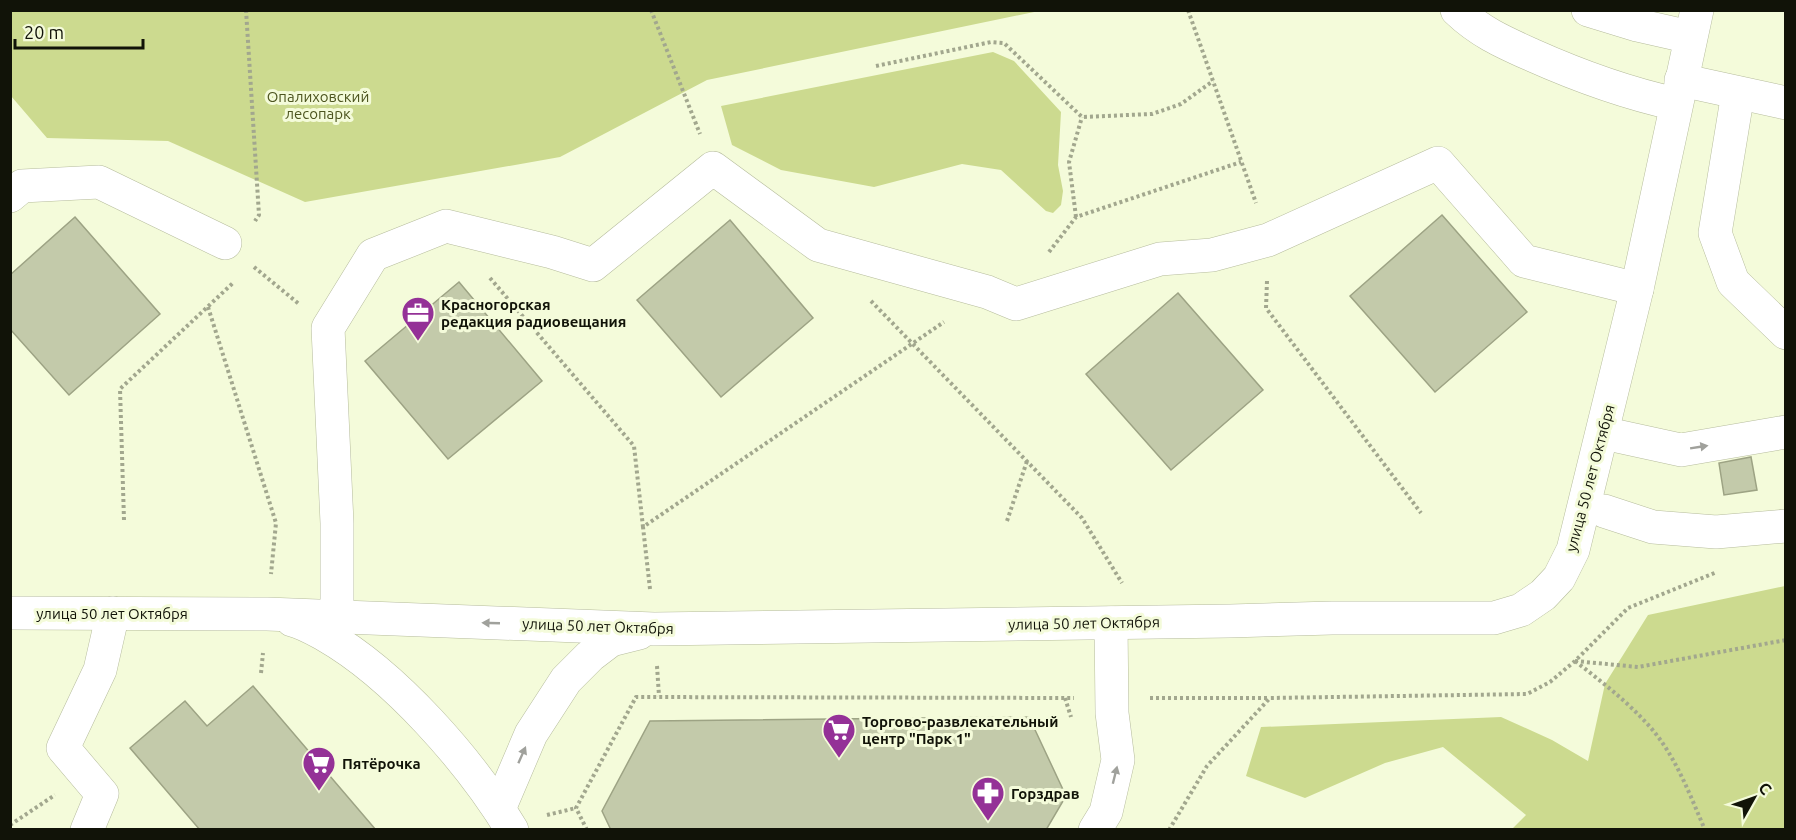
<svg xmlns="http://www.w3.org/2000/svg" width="1796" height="840" viewBox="0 0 1796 840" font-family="Ubuntu,sans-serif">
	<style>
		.green { fill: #ccda8f }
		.building { fill: #c3caaa; stroke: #9da384; stroke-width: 1.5 }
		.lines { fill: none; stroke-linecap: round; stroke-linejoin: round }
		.minor-casing { stroke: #b6bc9d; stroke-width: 34 }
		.path { stroke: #a2a78e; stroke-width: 4; stroke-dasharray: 3 3; stroke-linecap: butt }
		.minor { stroke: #fff; stroke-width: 33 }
		.oneway { fill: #a0a19c }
		.labels { text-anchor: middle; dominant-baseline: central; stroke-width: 6; stroke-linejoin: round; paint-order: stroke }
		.park-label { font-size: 15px; fill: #4d551f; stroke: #f4fbda }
		.poi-label { font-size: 15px; font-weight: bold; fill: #111308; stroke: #f4fbda; text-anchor: start }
		.street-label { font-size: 15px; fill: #111308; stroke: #f4fbda }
	</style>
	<rect width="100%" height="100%" fill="#f4fbda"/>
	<!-- green -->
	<g class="green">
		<path d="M 10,11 L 11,10 L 1039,11 L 707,80 L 560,157 L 305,202 L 168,141 L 47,138 L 11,96 Z"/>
		<path d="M 993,52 L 1014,61 L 1061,112 L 1058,165 L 1063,191 L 1061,205 L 1053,213 L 1046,211 L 1001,170 L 962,164 L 874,187 L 781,170 L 732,145 L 721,106 Z"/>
		<path d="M 1785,586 L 1785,829 L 1512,829 L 1526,815 L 1443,747 L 1385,763 L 1305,798 L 1246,776 L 1261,727 L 1501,717 L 1552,740 L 1588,761 L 1605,684 L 1648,615 Z"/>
	</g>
	<!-- building -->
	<g class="building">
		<path d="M 1442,215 L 1527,312 L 1435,392 L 1350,296 Z"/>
		<path d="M 75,217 L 160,314 L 69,395 L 10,329 L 10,275 Z"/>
		<path d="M 730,220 L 813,318 L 721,397 L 637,300 Z"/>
		<path d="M 459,282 L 542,381 L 448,459 L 365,361 Z"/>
		<path d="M 1178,293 L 1263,390 L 1171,470 L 1086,374 Z"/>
		<path d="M 1751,457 L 1757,490 L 1724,495 L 1719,463 Z"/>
		<path d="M 253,686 L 376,830 L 200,830 L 130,748 L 185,701 L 207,726 Z"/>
		<path d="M 1029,717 L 1066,796 L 1046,830 L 611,830 L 602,811 L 650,721 Z"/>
	</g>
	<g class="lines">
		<!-- minor casing -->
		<g class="minor-casing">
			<g id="minor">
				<path d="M 1457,10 C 1480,32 1503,42 1532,55 C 1579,76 1626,93 1676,104"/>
				<path d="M 1588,10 L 1637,25 L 1690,37"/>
				<path d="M 1681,80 L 1786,103"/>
				<path d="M 1738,93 L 1715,233 L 1733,282 L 1786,333"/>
				<path d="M 10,196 L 22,186 L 99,182 L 225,243"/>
				<path d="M 1603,433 L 1681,450 L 1786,432"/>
				<path d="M 1604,511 L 1653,527 L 1716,532 L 1786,526"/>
				<path d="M 10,613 L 267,614 L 654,629 L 1230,621 L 1332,618 L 1494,618 L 1521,610 L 1543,595 L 1559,578 L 1573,550 L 1637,289 L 1697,10"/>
				<path d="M 337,617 L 337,523 L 328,328 L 373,255 L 446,226 L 552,252 L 593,265 L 713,168 L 818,245 L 987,292 L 1016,304 L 1160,259 L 1212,255 L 1268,240 L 1438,163 L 1524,261 L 1637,289"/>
				<path d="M 292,620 C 304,623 314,629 325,635 C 395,675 470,761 512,830"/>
				<path d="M 499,809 L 531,734 L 566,680 L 590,656 L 611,640 L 639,633"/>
				<path d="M 87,830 L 102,794 L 63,748 L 100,670 L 113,613"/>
				<path d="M 1095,830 L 1106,812 L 1118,760 L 1112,713 L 1111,623"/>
			</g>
		</g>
		<!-- path -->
		<g class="path">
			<path d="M 246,10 L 259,215 L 255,221"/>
			<path d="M 651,10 L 700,134"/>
			<path d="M 1188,10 L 1256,203"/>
			<path d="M 876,66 L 991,42 L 1004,43 L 1082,117 L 1152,114 L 1181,104 L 1213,81"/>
			<path d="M 1076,217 L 1069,162 L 1082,117"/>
			<path d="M 1049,252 L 1076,217 L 1241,162"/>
			<path d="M 254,267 L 299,304"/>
			<path d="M 490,278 L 634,446 L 643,527"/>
			<path d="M 1267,281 L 1266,308 L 1421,513"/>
			<path d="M 871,301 L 1082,518 L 1122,583"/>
			<path d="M 208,307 L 276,523 L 271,574"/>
			<path d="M 124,520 L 120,389 L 234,282"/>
			<path d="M 1007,521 L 1027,461"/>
			<path d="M 650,589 L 643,527 L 944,322"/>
			<path d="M 1575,661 C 1602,682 1628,702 1651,728 C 1676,757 1690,795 1705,830"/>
			<path d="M 1575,661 L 1638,667 L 1786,640"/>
			<path d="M 657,666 L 659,696"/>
			<path d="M 261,673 L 263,653"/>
			<path d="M 1065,698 L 1071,717"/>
			<path d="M 1150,698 L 1270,698"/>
			<path d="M 547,815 L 576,808"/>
			<path d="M 10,825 L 55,795"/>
			<path d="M 587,830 L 576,808 L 636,697 L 1074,698"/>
			<path d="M 1169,830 L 1207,766 L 1270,698 L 1527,694 L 1550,682 L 1575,661 L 1628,608 L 1717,572"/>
		</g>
		<!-- minor -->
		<use href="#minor" class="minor"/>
	</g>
	<!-- one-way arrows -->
	<defs><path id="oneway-solid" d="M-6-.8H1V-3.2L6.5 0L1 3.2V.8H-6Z" transform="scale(1.5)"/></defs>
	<g class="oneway">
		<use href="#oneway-solid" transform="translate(1699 447) rotate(-9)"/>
		<use href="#oneway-solid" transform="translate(491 623) rotate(-178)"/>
		<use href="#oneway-solid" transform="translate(522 755) rotate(-66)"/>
		<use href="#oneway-solid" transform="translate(1115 775) rotate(-76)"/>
	</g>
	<!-- icons -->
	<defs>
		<g id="office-pin" transform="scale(1.725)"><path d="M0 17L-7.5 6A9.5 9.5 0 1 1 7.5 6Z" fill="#943197" stroke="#f4fbda"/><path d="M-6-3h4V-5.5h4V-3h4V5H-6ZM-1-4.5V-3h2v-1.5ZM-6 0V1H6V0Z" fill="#fff"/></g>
		<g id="supermarket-pin" transform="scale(1.725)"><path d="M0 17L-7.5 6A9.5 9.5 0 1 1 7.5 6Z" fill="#943197" stroke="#f4fbda"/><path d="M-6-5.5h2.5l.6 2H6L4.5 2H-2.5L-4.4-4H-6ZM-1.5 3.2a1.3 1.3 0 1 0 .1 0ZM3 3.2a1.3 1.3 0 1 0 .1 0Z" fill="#fff"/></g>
		<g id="pharmacy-pin" transform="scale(1.725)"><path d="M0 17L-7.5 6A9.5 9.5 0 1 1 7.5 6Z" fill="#943197" stroke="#f4fbda"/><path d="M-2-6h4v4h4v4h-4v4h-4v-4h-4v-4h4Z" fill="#fff"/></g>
	</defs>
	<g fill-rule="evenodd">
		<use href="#office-pin" x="418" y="313"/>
		<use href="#supermarket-pin" x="839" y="730"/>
		<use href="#supermarket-pin" x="319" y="763"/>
		<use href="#pharmacy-pin" x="988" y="793"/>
	</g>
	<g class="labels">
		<!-- park labels -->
		<g class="park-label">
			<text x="318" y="96">Опалиховский<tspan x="318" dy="17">лесопарк</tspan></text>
		</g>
		<!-- poi labels -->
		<g class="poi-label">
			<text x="441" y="304">Красногорская<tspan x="441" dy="17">редакция радиовещания</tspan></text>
			<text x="862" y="721">Торгово-развлекательный<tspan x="862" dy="17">центр "Парк 1"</tspan></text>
			<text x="342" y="763">Пятёрочка</text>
			<text x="1011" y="793">Горздрав</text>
		</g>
		<!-- street labels -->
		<g class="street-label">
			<text transform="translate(1590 478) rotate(-75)">улица 50 лет Октября</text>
			<text x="112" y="613">улица 50 лет Октября</text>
			<text transform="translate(1084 623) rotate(-1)">улица 50 лет Октября</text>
			<text transform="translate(598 626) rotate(2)">улица 50 лет Октября</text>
		</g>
	</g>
	<!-- border -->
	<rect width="1796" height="840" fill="none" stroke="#111308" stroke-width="24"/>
	<!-- north arrow -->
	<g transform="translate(1754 798) rotate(50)" stroke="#f4fbda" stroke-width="4.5" paint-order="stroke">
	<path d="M0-4.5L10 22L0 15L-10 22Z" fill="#111308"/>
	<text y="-9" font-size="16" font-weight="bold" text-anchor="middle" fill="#111308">С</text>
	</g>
	<!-- scale -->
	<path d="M15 39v9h128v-9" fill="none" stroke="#111308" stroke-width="3"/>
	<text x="24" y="39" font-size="18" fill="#111308" stroke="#f4fbda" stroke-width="4.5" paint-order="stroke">20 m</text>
</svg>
